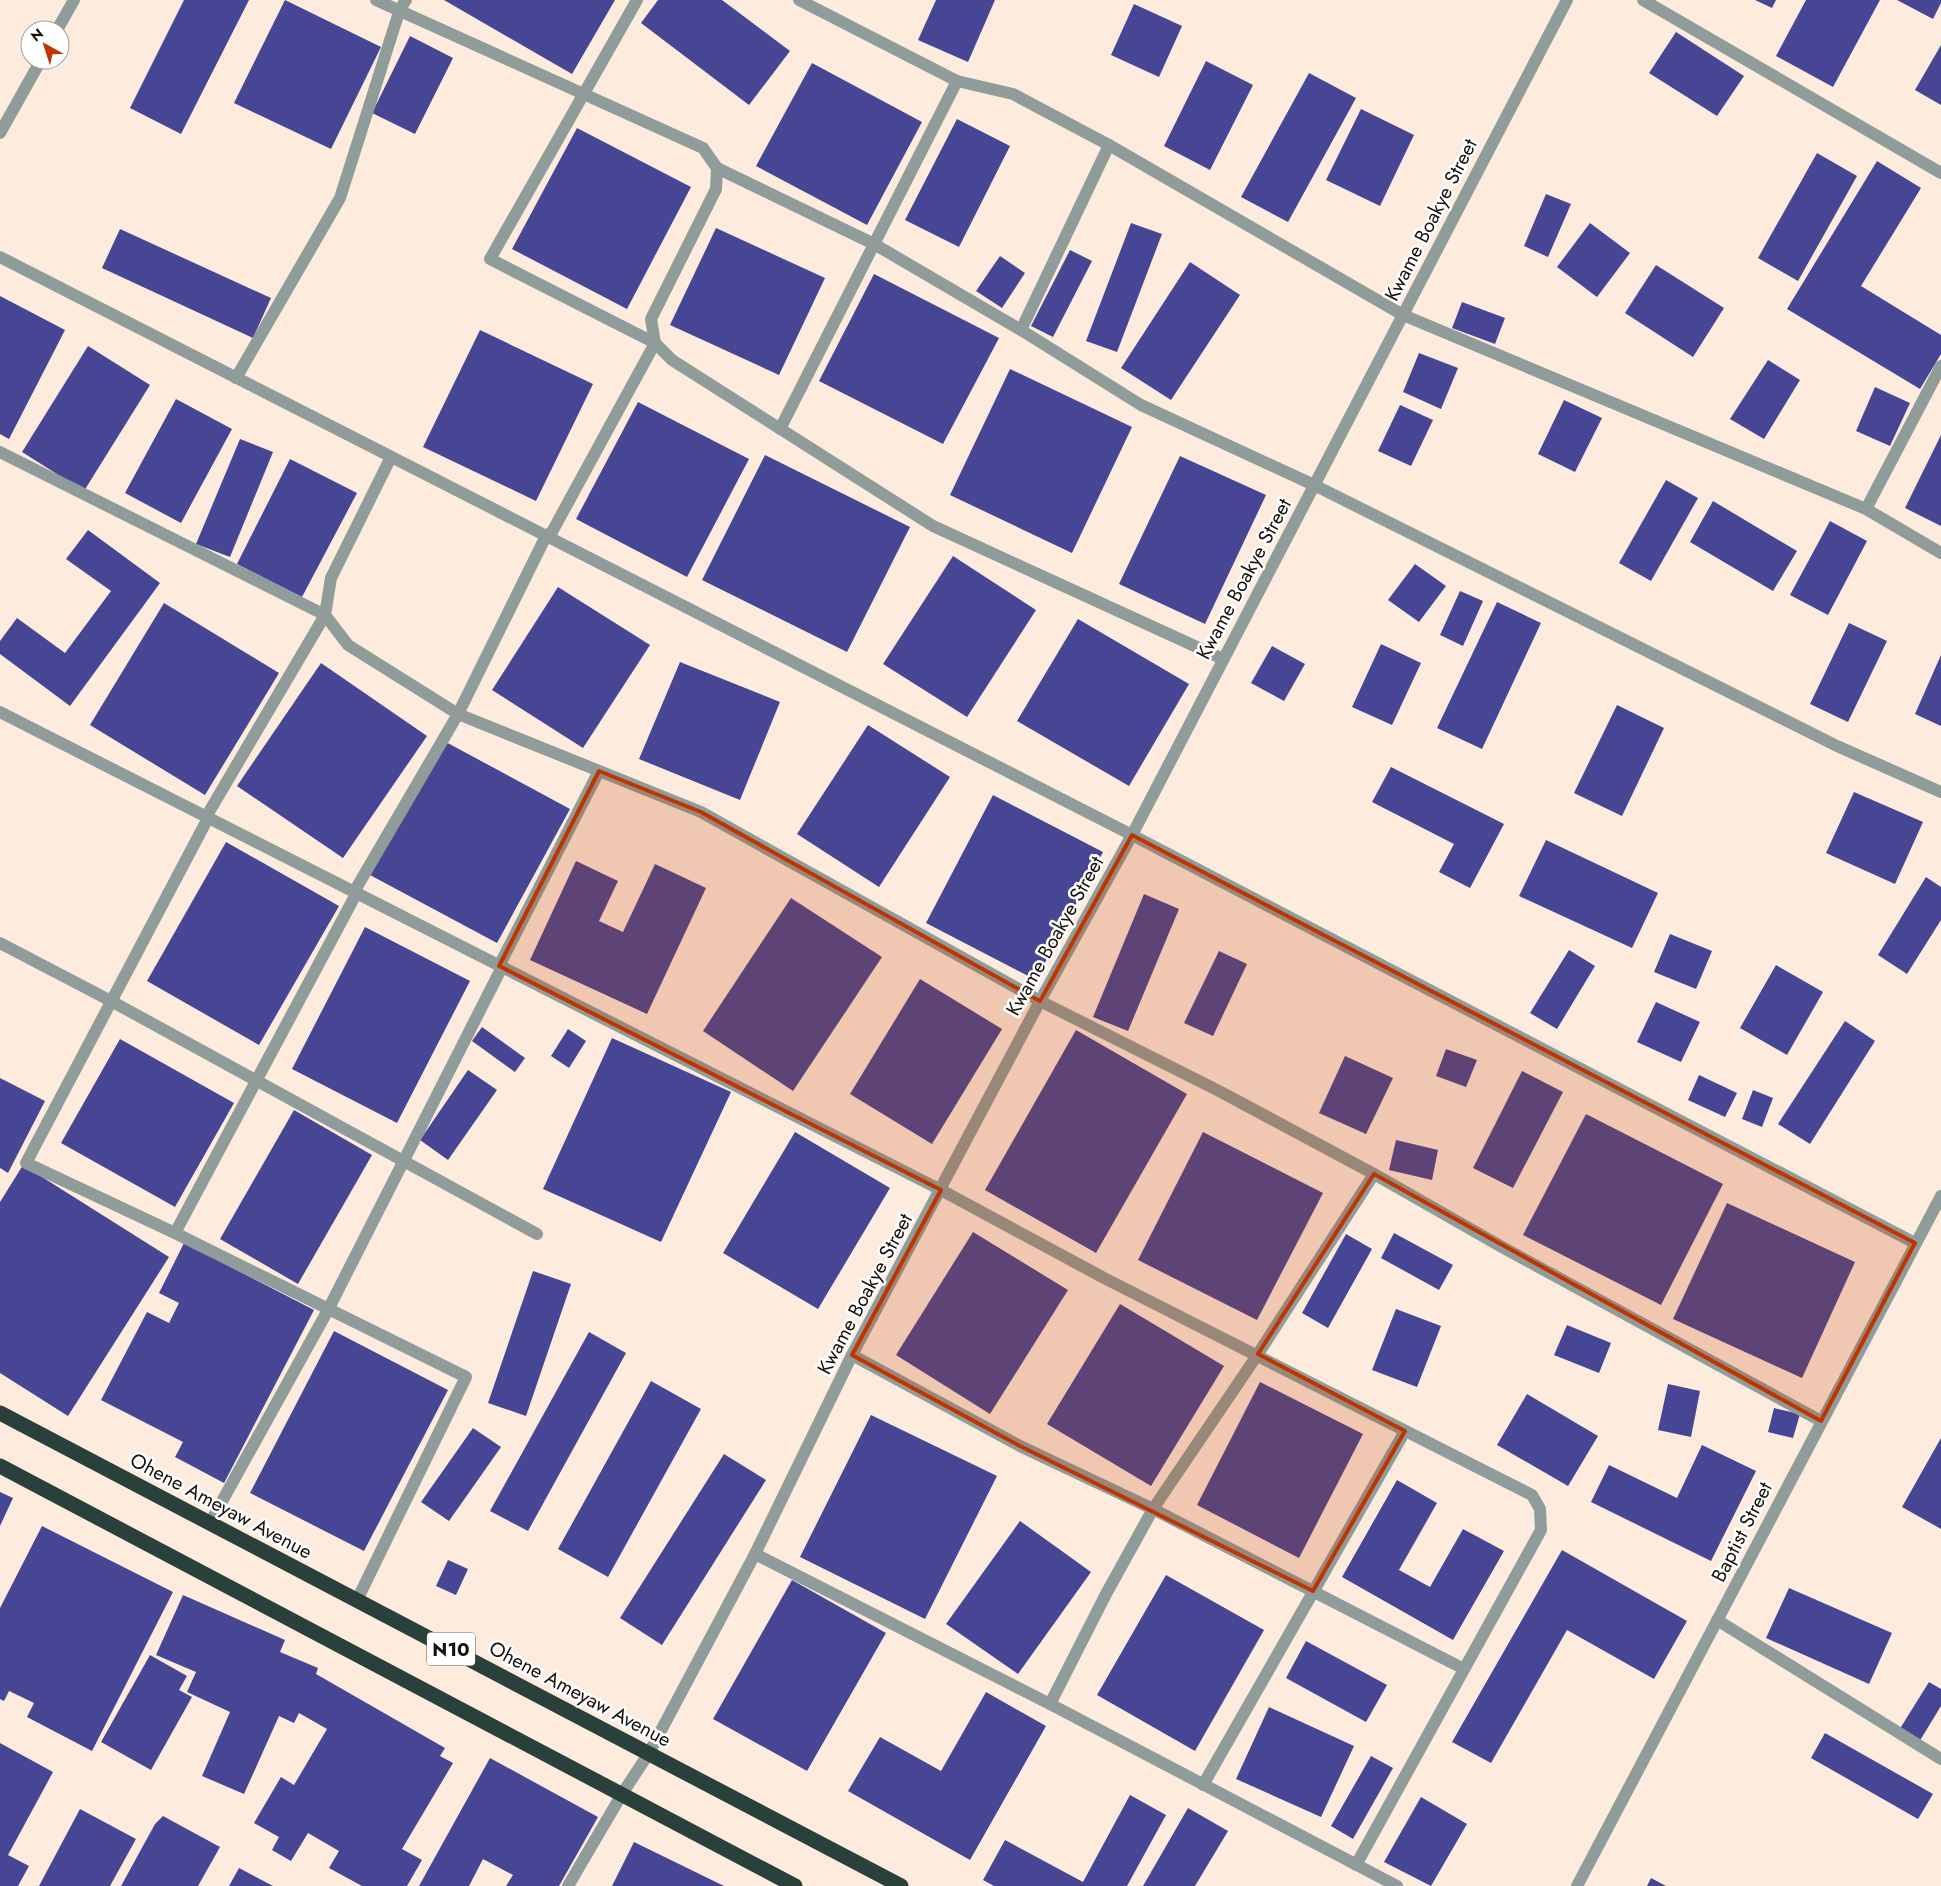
<svg xmlns="http://www.w3.org/2000/svg" width="1941" height="1886" viewBox="0 0 1941 1886" font-family="Jost,sans-serif">
	<style>
		.building { fill: #474695 }
		.lines { fill: none; stroke-linecap: round; stroke-linejoin: round }
		.minor { stroke: #909c99; stroke-width: 12 }
		.highway { stroke: #29413a; stroke-width: 15 }
		.marked { fill: #be3501; fill-opacity: 0.2; stroke: #be3501; stroke-width: 4; stroke-linejoin: round }
		.labels { text-anchor: middle; dominant-baseline: central; stroke-width: 5; stroke-linejoin: round; paint-order: stroke }
		.shield { fill: #fff; stroke: #5d5854; stroke-width: 1 }
		.shield-label { font-size: 19px; font-weight: bold; fill: #18110b }
		.street-label { font-size: 20px; fill: #18110b; stroke: #fff }
	</style>
	<rect width="100%" height="100%" fill="#fdecde"/>
	<!-- building -->
	<g class="building">
		<path d="M 184,0 L 249,0 L 181,134 L 130,108 Z"/>
		<path d="M 285,0 L 381,47 L 331,149 L 234,103 Z"/>
		<path d="M 444,0 L 615,0 L 572,74 Z"/>
		<path d="M 658,0 L 722,0 L 790,51 L 749,105 L 641,23 Z"/>
		<path d="M 936,0 L 995,0 L 968,62 L 918,40 Z"/>
		<path d="M 1755,0 L 1776,0 L 1772,8 Z"/>
		<path d="M 1806,0 L 1880,0 L 1833,87 L 1776,56 Z"/>
		<path d="M 1897,0 L 1941,0 L 1941,3 L 1933,19 Z"/>
		<path d="M 1134,4 L 1182,26 L 1159,77 L 1111,55 Z"/>
		<path d="M 1676,32 L 1744,76 L 1717,116 L 1649,73 Z"/>
		<path d="M 410,36 L 453,58 L 415,134 L 372,113 Z"/>
		<path d="M 1941,45 L 1941,105 L 1915,90 Z"/>
		<path d="M 1206,61 L 1253,85 L 1210,170 L 1164,146 Z"/>
		<path d="M 812,63 L 922,122 L 867,225 L 756,166 Z"/>
		<path d="M 1309,73 L 1356,98 L 1288,222 L 1241,197 Z"/>
		<path d="M 1361,109 L 1414,135 L 1380,206 L 1326,180 Z"/>
		<path d="M 957,119 L 1010,146 L 959,247 L 905,220 Z"/>
		<path d="M 577,128 L 691,187 L 627,309 L 512,249 Z"/>
		<path d="M 1817,153 L 1857,176 L 1798,281 L 1758,258 Z"/>
		<path d="M 1877,161 L 1921,188 L 1861,286 L 1941,335 L 1941,354 L 1920,389 L 1787,309 Z"/>
		<path d="M 1546,194 L 1571,204 L 1548,257 L 1524,246 Z"/>
		<path d="M 1131,223 L 1162,234 L 1117,352 L 1086,341 Z"/>
		<path d="M 1590,223 L 1630,253 L 1597,297 L 1557,267 Z"/>
		<path d="M 716,228 L 825,278 L 779,375 L 670,325 Z"/>
		<path d="M 120,229 L 271,298 L 253,338 L 102,268 Z"/>
		<path d="M 1070,250 L 1092,261 L 1053,337 L 1031,326 Z"/>
		<path d="M 1000,256 L 1025,273 L 1002,308 L 976,291 Z"/>
		<path d="M 1190,262 L 1240,295 L 1171,400 L 1121,368 Z"/>
		<path d="M 1656,265 L 1724,308 L 1693,357 L 1625,313 Z"/>
		<path d="M 874,274 L 999,338 L 943,444 L 819,381 Z"/>
		<path d="M 0,296 L 65,330 L 9,439 L 0,434 Z"/>
		<path d="M 1462,302 L 1505,318 L 1495,344 L 1452,328 Z"/>
		<path d="M 480,330 L 593,384 L 536,501 L 423,447 Z"/>
		<path d="M 88,346 L 150,385 L 84,491 L 22,452 Z"/>
		<path d="M 1419,353 L 1458,368 L 1441,409 L 1403,392 Z"/>
		<path d="M 1768,360 L 1800,380 L 1764,439 L 1730,419 Z"/>
		<path d="M 1010,369 L 1132,427 L 1072,553 L 950,495 Z"/>
		<path d="M 1875,387 L 1910,403 L 1890,446 L 1856,431 Z"/>
		<path d="M 176,399 L 232,429 L 181,523 L 125,493 Z"/>
		<path d="M 1564,400 L 1602,418 L 1575,472 L 1538,454 Z"/>
		<path d="M 638,402 L 749,459 L 687,577 L 576,519 Z"/>
		<path d="M 1400,405 L 1433,420 L 1411,466 L 1378,451 Z"/>
		<path d="M 1941,435 L 1941,526 L 1905,508 Z"/>
		<path d="M 240,439 L 273,452 L 230,557 L 196,544 Z"/>
		<path d="M 765,455 L 910,527 L 847,652 L 702,580 Z"/>
		<path d="M 1180,456 L 1266,495 L 1205,624 L 1119,584 Z"/>
		<path d="M 290,459 L 357,493 L 302,597 L 237,564 Z"/>
		<path d="M 1666,480 L 1698,498 L 1651,581 L 1619,563 Z"/>
		<path d="M 1713,501 L 1797,551 L 1773,591 L 1690,542 Z"/>
		<path d="M 1830,521 L 1867,541 L 1828,615 L 1790,595 Z"/>
		<path d="M 88,530 L 160,583 L 70,706 L 0,654 L 0,641 L 17,618 L 65,653 L 111,591 L 66,559 Z"/>
		<path d="M 953,556 L 1036,610 L 967,717 L 883,664 Z"/>
		<path d="M 1415,564 L 1446,586 L 1419,622 L 1388,600 Z"/>
		<path d="M 558,587 L 650,645 L 583,748 L 492,690 Z"/>
		<path d="M 1460,591 L 1483,601 L 1463,646 L 1440,635 Z"/>
		<path d="M 1497,602 L 1541,623 L 1482,749 L 1437,728 Z"/>
		<path d="M 164,603 L 279,673 L 205,795 L 90,725 Z"/>
		<path d="M 1078,619 L 1189,684 L 1129,786 L 1017,721 Z"/>
		<path d="M 1849,623 L 1887,641 L 1848,722 L 1810,704 Z"/>
		<path d="M 1381,644 L 1421,663 L 1392,725 L 1352,707 Z"/>
		<path d="M 1272,646 L 1305,664 L 1284,701 L 1251,683 Z"/>
		<path d="M 1941,655 L 1941,726 L 1915,714 Z"/>
		<path d="M 680,662 L 780,702 L 740,800 L 639,759 Z"/>
		<path d="M 321,663 L 427,736 L 343,858 L 237,786 Z"/>
		<path d="M 1617,705 L 1664,728 L 1622,816 L 1574,793 Z"/>
		<path d="M 868,725 L 950,777 L 879,887 L 797,834 Z"/>
		<path d="M 444,741 L 570,809 L 497,943 L 370,875 Z"/>
		<path d="M 1391,767 L 1504,824 L 1470,888 L 1439,872 L 1454,844 L 1372,802 Z"/>
		<path d="M 1854,792 L 1923,822 L 1895,884 L 1826,853 Z"/>
		<path d="M 993,795 L 1103,852 L 1036,980 L 926,923 Z"/>
		<path d="M 1546,840 L 1658,893 L 1632,948 L 1519,896 Z"/>
		<path d="M 226,842 L 339,906 L 259,1045 L 147,981 Z"/>
		<path d="M 576,861 L 618,881 L 599,921 L 623,932 L 655,864 L 706,888 L 647,1014 L 530,960 Z"/>
		<path d="M 1926,877 L 1941,887 L 1941,920 L 1907,974 L 1878,955 Z"/>
		<path d="M 1144,894 L 1179,909 L 1128,1031 L 1093,1017 Z"/>
		<path d="M 791,898 L 882,957 L 793,1091 L 703,1031 Z"/>
		<path d="M 365,927 L 470,981 L 397,1123 L 292,1069 Z"/>
		<path d="M 1670,934 L 1712,951 L 1696,989 L 1654,972 Z"/>
		<path d="M 1569,950 L 1595,966 L 1557,1029 L 1530,1013 Z"/>
		<path d="M 1219,951 L 1247,964 L 1213,1036 L 1184,1023 Z"/>
		<path d="M 1776,965 L 1823,992 L 1787,1055 L 1740,1028 Z"/>
		<path d="M 920,979 L 1002,1029 L 932,1144 L 850,1094 Z"/>
		<path d="M 1656,1002 L 1700,1022 L 1681,1062 L 1637,1042 Z"/>
		<path d="M 1845,1021 L 1875,1041 L 1810,1144 L 1778,1124 Z"/>
		<path d="M 482,1027 L 525,1058 L 515,1072 L 472,1041 Z"/>
		<path d="M 568,1029 L 586,1041 L 569,1068 L 551,1056 Z"/>
		<path d="M 1076,1030 L 1187,1094 L 1096,1253 L 985,1190 Z"/>
		<path d="M 612,1038 L 731,1092 L 661,1242 L 543,1189 Z"/>
		<path d="M 120,1039 L 234,1103 L 175,1207 L 61,1143 Z"/>
		<path d="M 1446,1049 L 1477,1060 L 1466,1087 L 1436,1076 Z"/>
		<path d="M 1345,1056 L 1393,1078 L 1366,1134 L 1319,1113 Z"/>
		<path d="M 468,1070 L 497,1090 L 448,1160 L 420,1140 Z"/>
		<path d="M 1522,1071 L 1563,1092 L 1513,1188 L 1473,1168 Z"/>
		<path d="M 1699,1075 L 1737,1093 L 1725,1117 L 1688,1100 Z"/>
		<path d="M 0,1078 L 45,1101 L 8,1173 L 0,1168 Z"/>
		<path d="M 1753,1090 L 1773,1098 L 1762,1127 L 1742,1119 Z"/>
		<path d="M 294,1110 L 372,1155 L 298,1284 L 220,1239 Z"/>
		<path d="M 1586,1114 L 1723,1184 L 1661,1305 L 1523,1235 Z"/>
		<path d="M 795,1132 L 890,1188 L 818,1309 L 723,1253 Z"/>
		<path d="M 1203,1132 L 1323,1193 L 1257,1320 L 1138,1260 Z"/>
		<path d="M 1396,1140 L 1438,1150 L 1432,1180 L 1389,1170 Z"/>
		<path d="M 23,1165 L 169,1257 L 68,1416 L 0,1373 L 0,1202 Z"/>
		<path d="M 1727,1203 L 1855,1262 L 1802,1378 L 1673,1319 Z"/>
		<path d="M 973,1232 L 1068,1290 L 990,1414 L 896,1355 Z"/>
		<path d="M 1394,1233 L 1453,1265 L 1439,1290 L 1381,1258 Z"/>
		<path d="M 1346,1234 L 1372,1249 L 1328,1328 L 1302,1313 Z"/>
		<path d="M 184,1243 L 314,1310 L 224,1483 L 175,1457 L 183,1442 L 101,1400 L 147,1312 L 169,1323 L 179,1303 L 159,1293 Z"/>
		<path d="M 533,1271 L 571,1284 L 526,1416 L 488,1403 Z"/>
		<path d="M 1120,1304 L 1224,1366 L 1151,1486 L 1047,1424 Z"/>
		<path d="M 1396,1309 L 1441,1326 L 1417,1387 L 1372,1370 Z"/>
		<path d="M 1567,1325 L 1611,1343 L 1599,1373 L 1554,1355 Z"/>
		<path d="M 334,1331 L 448,1390 L 364,1551 L 250,1493 Z"/>
		<path d="M 589,1332 L 626,1353 L 528,1531 L 490,1511 Z"/>
		<path d="M 651,1381 L 701,1409 L 608,1577 L 558,1549 Z"/>
		<path d="M 1260,1382 L 1363,1434 L 1299,1558 L 1197,1505 Z"/>
		<path d="M 1668,1384 L 1700,1391 L 1691,1437 L 1658,1430 Z"/>
		<path d="M 1527,1394 L 1598,1436 L 1568,1486 L 1497,1445 Z"/>
		<path d="M 1774,1408 L 1800,1414 L 1793,1438 L 1768,1432 Z"/>
		<path d="M 871,1415 L 997,1476 L 925,1619 L 800,1557 Z"/>
		<path d="M 473,1428 L 501,1447 L 449,1521 L 421,1502 Z"/>
		<path d="M 1941,1438 L 1941,1529 L 1902,1507 Z"/>
		<path d="M 1702,1445 L 1756,1471 L 1711,1561 L 1591,1502 L 1609,1465 L 1677,1498 Z"/>
		<path d="M 724,1454 L 766,1480 L 662,1645 L 620,1618 Z"/>
		<path d="M 1397,1480 L 1437,1503 L 1399,1570 L 1430,1587 L 1463,1529 L 1504,1551 L 1453,1640 L 1342,1577 Z"/>
		<path d="M 0,1492 L 13,1498 L 0,1526 Z"/>
		<path d="M 1020,1521 L 1091,1572 L 1018,1674 L 946,1624 Z"/>
		<path d="M 42,1526 L 173,1592 L 92,1751 L 27,1717 L 34,1703 L 9,1691 L 4,1701 L 0,1699 L 0,1608 Z"/>
		<path d="M 1562,1550 L 1687,1621 L 1654,1679 L 1567,1630 L 1491,1763 L 1452,1742 Z"/>
		<path d="M 448,1560 L 468,1569 L 456,1595 L 436,1586 Z"/>
		<path d="M 1166,1575 L 1264,1630 L 1195,1751 L 1097,1695 Z"/>
		<path d="M 792,1580 L 886,1633 L 807,1771 L 713,1719 Z"/>
		<path d="M 1789,1588 L 1892,1633 L 1869,1684 L 1766,1638 Z"/>
		<path d="M 183,1595 L 285,1640 L 280,1652 L 318,1668 L 316,1674 L 445,1748 L 440,1756 L 453,1763 L 402,1849 L 422,1860 L 407,1886 L 362,1886 L 329,1868 L 339,1851 L 308,1833 L 291,1861 L 272,1850 L 279,1837 L 254,1823 L 281,1777 L 294,1785 L 327,1729 L 299,1713 L 294,1723 L 279,1716 L 244,1794 L 202,1776 L 230,1712 L 187,1692 L 196,1672 L 156,1655 Z"/>
		<path d="M 1306,1641 L 1387,1685 L 1366,1722 L 1286,1678 Z"/>
		<path d="M 150,1655 L 187,1676 L 179,1690 L 192,1697 L 151,1770 L 101,1742 Z"/>
		<path d="M 1929,1682 L 1941,1689 L 1941,1706 L 1916,1747 L 1896,1735 Z"/>
		<path d="M 986,1692 L 1046,1726 L 970,1860 L 848,1791 L 880,1737 L 941,1771 Z"/>
		<path d="M 1269,1707 L 1354,1746 L 1321,1817 L 1236,1779 Z"/>
		<path d="M 1825,1733 L 1933,1794 L 1918,1819 L 1811,1758 Z"/>
		<path d="M 0,1743 L 53,1772 L 8,1855 L 29,1866 L 18,1886 L 0,1886 Z"/>
		<path d="M 1371,1756 L 1393,1768 L 1353,1839 L 1331,1826 Z"/>
		<path d="M 490,1758 L 598,1817 L 559,1886 L 506,1886 L 513,1875 L 483,1859 L 469,1886 L 419,1886 Z"/>
		<path d="M 1130,1795 L 1166,1815 L 1127,1886 L 994,1886 L 983,1880 L 1005,1840 L 1083,1882 Z"/>
		<path d="M 1421,1797 L 1467,1824 L 1431,1886 L 1384,1862 Z"/>
		<path d="M 1188,1808 L 1228,1831 L 1195,1886 L 1143,1886 Z"/>
		<path d="M 80,1809 L 136,1839 L 110,1886 L 39,1886 Z"/>
		<path d="M 163,1816 L 220,1847 L 198,1886 L 121,1886 L 155,1824 Z"/>
		<path d="M 634,1842 L 724,1886 L 612,1886 Z"/>
		<path d="M 239,1868 L 273,1886 L 229,1886 Z"/>
		<path d="M 1651,1878 L 1666,1886 L 1647,1886 Z"/>
	</g>
	<g class="lines">
		<!-- minor -->
		<g class="minor">
			<path d="M 376,0 L 703,148 L 717,168 L 716,189 L 651,319 L 655,343 L 672,360 L 933,526 L 1223,659"/>
			<path d="M 799,0 L 957,81 L 1013,94 L 1109,145 L 1403,315 L 1866,509 L 1941,553"/>
			<path d="M 1643,0 L 1941,173"/>
			<path d="M 57,30 L 74,0"/>
			<path d="M 0,133 L 41,60"/>
			<path d="M 717,168 L 874,244 L 1021,330 L 1141,405 L 1314,485 L 1837,746 L 1941,792"/>
			<path d="M 0,257 L 1132,835 L 1915,1243"/>
			<path d="M 1021,330 L 1109,145"/>
			<path d="M 236,378 L 340,198 L 400,9 L 406,0"/>
			<path d="M 780,429 L 957,81"/>
			<path d="M 0,452 L 325,615 L 206,817 L 207,820 L 26,1163 L 175,1233 L 466,1377 L 357,1600"/>
			<path d="M 391,457 L 331,578 L 325,615 L 348,645 L 458,714 L 701,812 L 1040,1001 L 1221,1092 L 1374,1174 L 1502,1247 L 1821,1421"/>
			<path d="M 1866,509 L 1941,366"/>
			<path d="M 0,712 L 941,1190 L 1104,1278 L 1532,1495 L 1540,1509 L 1541,1530 L 1356,1865"/>
			<path d="M 0,943 L 111,1001 L 537,1234"/>
			<path d="M 1374,1174 L 1258,1354 L 1153,1509 L 1106,1594 L 1050,1704 L 1397,1886"/>
			<path d="M 175,1233 L 355,896 L 354,892 L 458,714 L 546,536 L 552,532 L 655,343 L 490,259 L 637,0"/>
			<path d="M 852,1355 L 1020,1446 L 1153,1509 L 1464,1669"/>
			<path d="M 210,1523 L 328,1310 L 501,969 L 499,966 L 599,771"/>
			<path d="M 755,1554 L 1050,1704"/>
			<path d="M 1717,1620 L 1941,1759"/>
			<path d="M 1203,1785 L 1405,1431"/>
			<path d="M 568,1886 L 622,1794 L 649,1753 L 755,1554 L 852,1355 L 1040,1001 L 1132,835 L 1567,0"/>
			<path d="M 1577,1886 L 1941,1196"/>
		</g>
		<!-- highway -->
		<g class="highway">
			<path d="M 0,1413 L 901,1886"/>
			<path d="M 0,1466 L 795,1886"/>
		</g>
	</g>
	<!-- marked area -->
	<path class="marked" d="M 599,771 L 701,812 L 1040,1001 L 1132,835 L 1915,1243 L 1821,1421 L 1374,1174 L 1258,1354 L 1405,1431 L 1313,1591 L 1020,1446 L 852,1355 L 941,1190 L 499,966 Z"/>
	<g class="labels">
		<!-- shield labels -->
		<rect class="shield" x="427" y="1632.5" width="48" height="33" rx="4"/>
		<g class="shield-label">
			<text x="451" y="1649">N10</text>
		</g>
		<!-- street labels -->
		<g class="street-label">
			<text transform="translate(1431 220) rotate(-63)">Kwame Boakye Street</text>
			<text transform="translate(1244 579) rotate(-62)">Kwame Boakye Street</text>
			<text transform="translate(1055 936) rotate(-61)">Kwame Boakye Street</text>
			<text transform="translate(865 1294) rotate(-62)">Kwame Boakye Street</text>
			<text transform="translate(221 1506) rotate(28)">Ohene Ameyaw Avenue</text>
			<text transform="translate(1742 1532) rotate(-63)">Baptist Street</text>
			<text transform="translate(580 1694) rotate(28)">Ohene Ameyaw Avenue</text>
		</g>
	</g>
	<!-- north arrow -->
	<g transform="translate(45 45) rotate(321)"><circle r="24" fill="#ffffff" stroke="#a3a09d"/>
	<path d="M0-4L9 19L0 12L-9 19Z" fill="#be3501"/>
	<text y="-8" font-size="14" font-weight="bold" text-anchor="middle" fill="#18110b">N</text>
	</g>
</svg>
